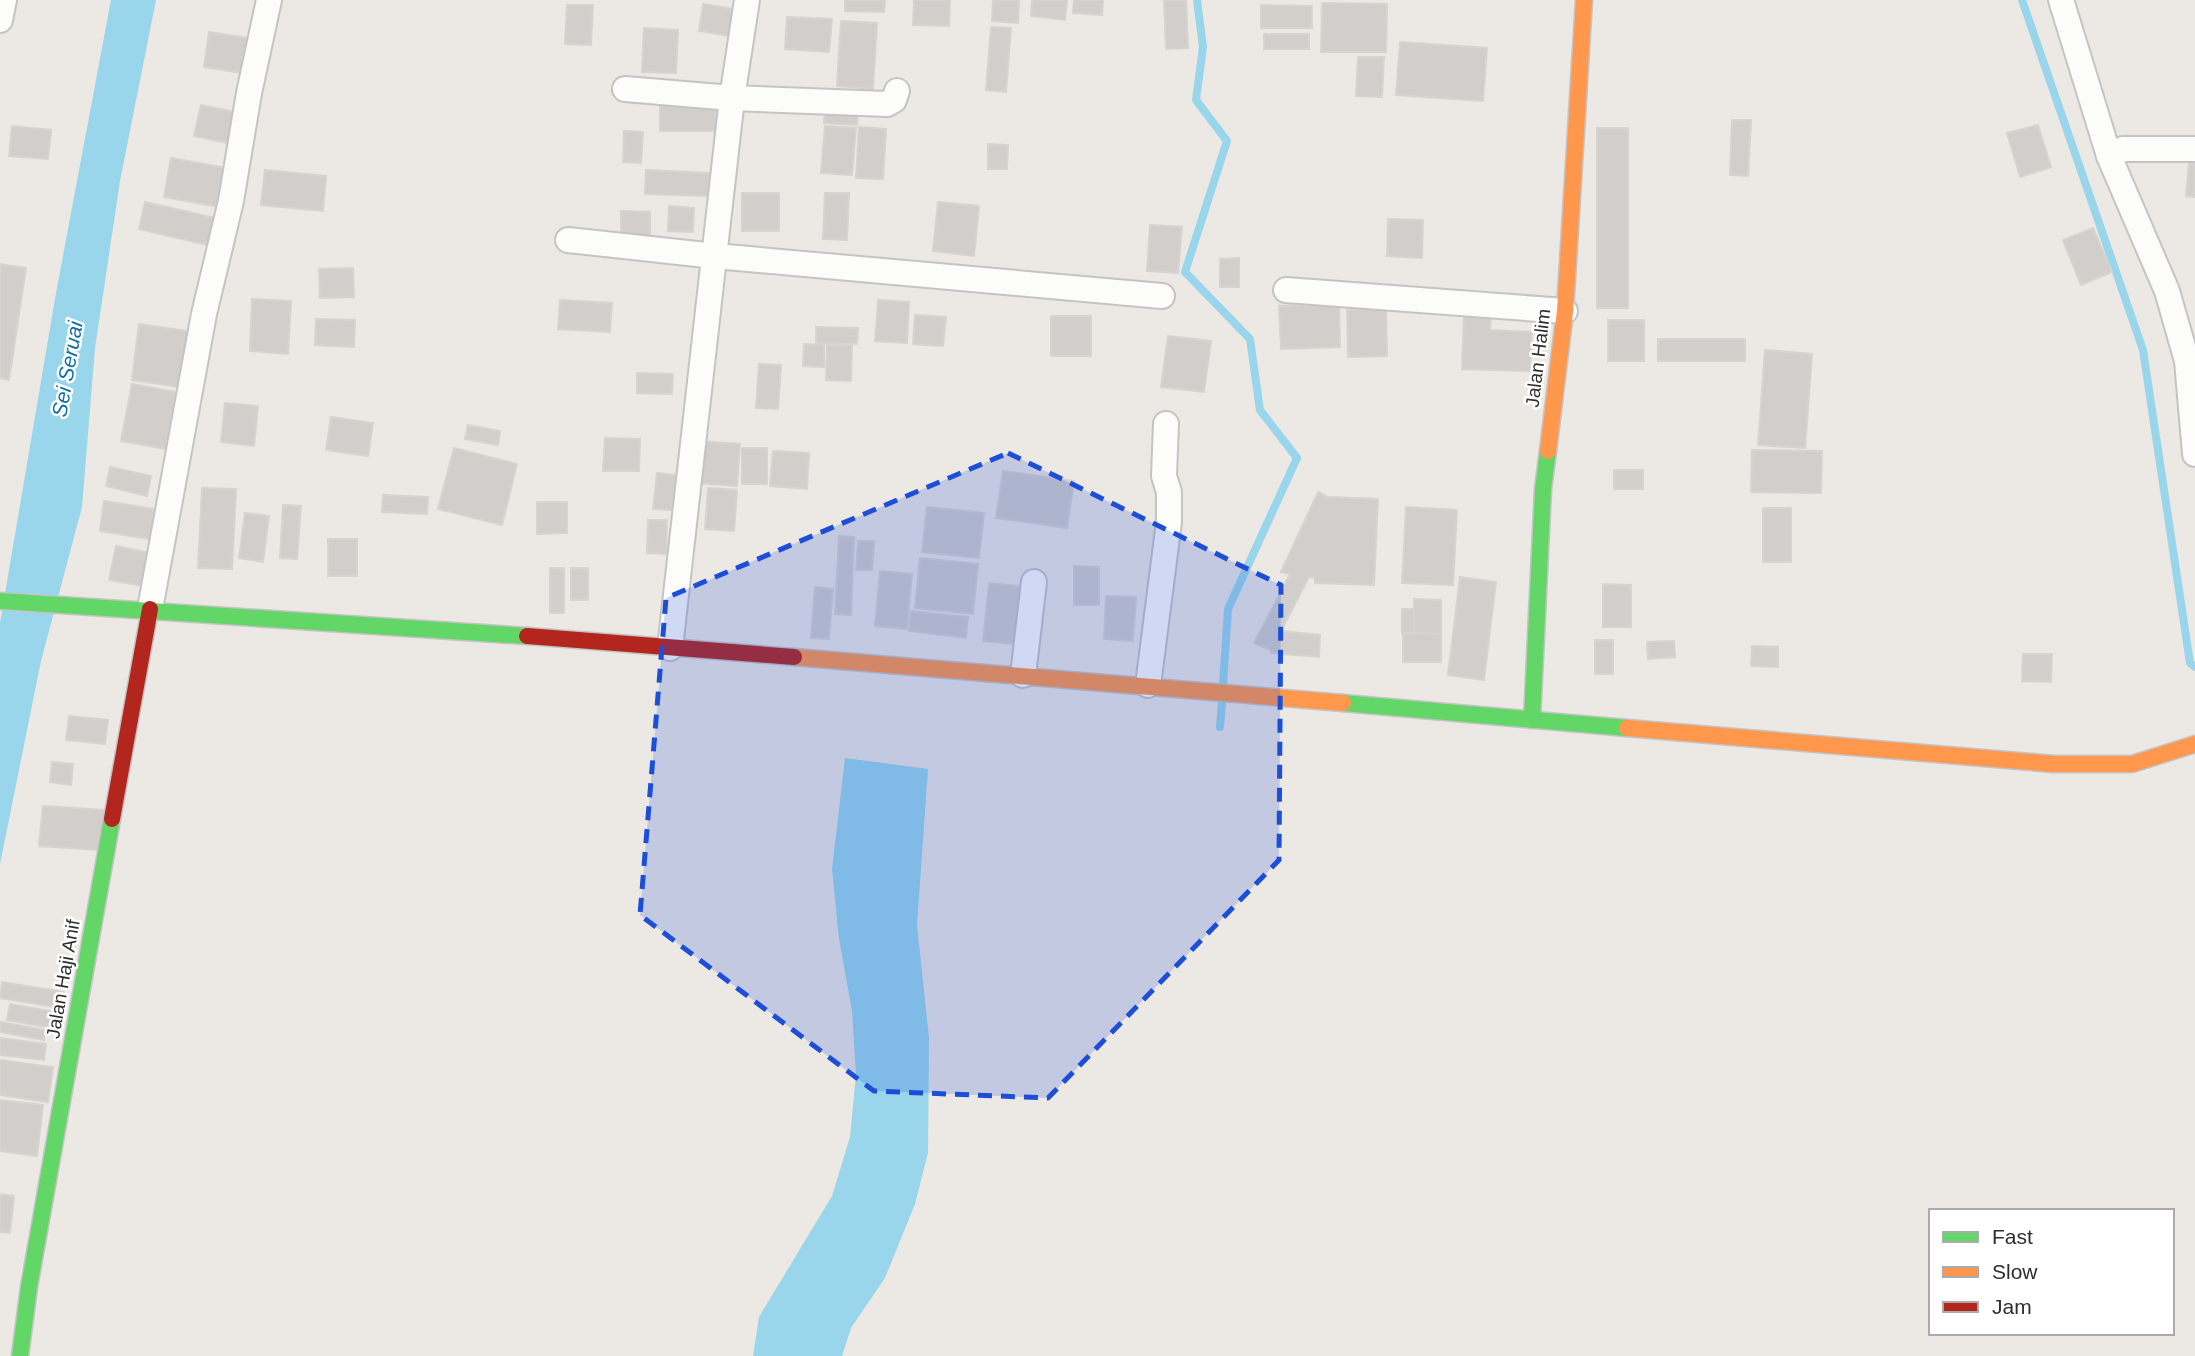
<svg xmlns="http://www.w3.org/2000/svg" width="2195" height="1356" viewBox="0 0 2195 1356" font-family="Arial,sans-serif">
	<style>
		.water { fill: #99d6ec }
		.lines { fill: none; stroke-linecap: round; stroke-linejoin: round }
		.stream { stroke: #99d6ec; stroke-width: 8 }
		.building { fill: #d1cecb; stroke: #d7d4d0; stroke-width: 2 }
		.street-casing { stroke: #c5c4c5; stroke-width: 28 }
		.fast-casing { stroke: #c5c4c5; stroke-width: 19 }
		.slow-casing { stroke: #c5c4c5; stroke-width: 19 }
		.jam-casing { stroke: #c5c4c5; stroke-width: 19 }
		.street { stroke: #fcfcfb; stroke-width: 24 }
		.fast { stroke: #63d668; stroke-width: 16 }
		.slow { stroke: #ff974d; stroke-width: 16 }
		.jam { stroke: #b3261e; stroke-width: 16 }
		.marked { fill: #1d4ed8; fill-opacity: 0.2; stroke: #1d4ed8; stroke-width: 5; stroke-dasharray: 14 9; stroke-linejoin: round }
		.labels { text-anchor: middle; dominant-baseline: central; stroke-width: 5; stroke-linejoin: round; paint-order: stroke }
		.street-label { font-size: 19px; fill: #2e2e2e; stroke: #fff }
		.water-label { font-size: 21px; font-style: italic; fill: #0d6fa3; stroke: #fff }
	</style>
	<rect width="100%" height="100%" fill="#ece8e4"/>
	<!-- water -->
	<g class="water">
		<path d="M 111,0 L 156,0 L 120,181 L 95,348 L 82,507 L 41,661 L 0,864 L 0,623 L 56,293 Z"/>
		<path d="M 845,758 L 928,769 L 917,925 L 929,1038 L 928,1153 L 915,1204 L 885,1278 L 851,1328 L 842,1356 L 753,1356 L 759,1317 L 832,1196 L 850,1137 L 856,1075 L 852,1011 L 839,939 L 832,869 Z"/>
	</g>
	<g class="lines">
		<!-- stream -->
		<g class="stream">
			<path d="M 1197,0 L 1203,47 L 1196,100 L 1227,141 L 1185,272 L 1250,339 L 1260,410 L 1297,458 L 1228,609 L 1223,685"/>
			<path d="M 2022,0 L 2143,350 L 2190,663 L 2195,667"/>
			<path d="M 1220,727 L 1222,702"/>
		</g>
	</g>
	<!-- building -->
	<g class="building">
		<path d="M 845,0 L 885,0 L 884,12 L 845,11 Z"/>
		<path d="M 914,0 L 950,0 L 949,26 L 913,25 Z"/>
		<path d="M 993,0 L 1019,0 L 1018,23 L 992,21 Z"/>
		<path d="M 1032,0 L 1067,0 L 1065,20 L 1031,16 Z"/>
		<path d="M 1074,0 L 1103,0 L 1102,15 L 1073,13 Z"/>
		<path d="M 1164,0 L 1186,0 L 1188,48 L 1166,49 Z"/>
		<path d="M 1322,3 L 1387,4 L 1386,52 L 1321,52 Z"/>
		<path d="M 703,4 L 734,9 L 730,36 L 699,31 Z"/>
		<path d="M 567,5 L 593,5 L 591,45 L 565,44 Z"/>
		<path d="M 1261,5 L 1312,6 L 1312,28 L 1261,28 Z"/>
		<path d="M 787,17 L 832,19 L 829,52 L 785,49 Z"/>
		<path d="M 841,21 L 877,23 L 873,89 L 837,86 Z"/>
		<path d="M 991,27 L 1011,28 L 1006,92 L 986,90 Z"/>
		<path d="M 644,28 L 678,30 L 676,73 L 642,72 Z"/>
		<path d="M 209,32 L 254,39 L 249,74 L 204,67 Z"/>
		<rect x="1264" y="34" width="45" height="15"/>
		<path d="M 1400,42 L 1487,48 L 1483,101 L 1396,95 Z"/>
		<path d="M 1358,57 L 1384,57 L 1382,97 L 1356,96 Z"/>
		<rect x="660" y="103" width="56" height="28"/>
		<path d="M 201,105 L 239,113 L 233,144 L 194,136 Z"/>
		<path d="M 825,106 L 858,109 L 857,125 L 824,123 Z"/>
		<path d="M 1732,120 L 1751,120 L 1748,176 L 1730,175 Z"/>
		<path d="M 2038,125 L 2051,167 L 2020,177 L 2007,133 Z"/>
		<path d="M 12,126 L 51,130 L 48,159 L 9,156 Z"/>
		<path d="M 825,126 L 856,128 L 852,175 L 821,173 Z"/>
		<path d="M 859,127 L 886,129 L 883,179 L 856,178 Z"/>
		<rect x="1597" y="128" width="31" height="180"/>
		<path d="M 624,131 L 643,132 L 641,163 L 623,162 Z"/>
		<path d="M 988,144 L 1008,145 L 1007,169 L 988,169 Z"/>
		<path d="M 171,158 L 227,168 L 220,207 L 164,197 Z"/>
		<path d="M 2189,163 L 2195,164 L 2195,197 L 2186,196 Z"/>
		<path d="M 265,170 L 326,176 L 323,211 L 261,205 Z"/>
		<path d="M 646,170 L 709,173 L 708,196 L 645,194 Z"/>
		<rect x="742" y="193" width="37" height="38"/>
		<path d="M 825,193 L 849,193 L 847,240 L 823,239 Z"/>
		<path d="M 145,202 L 219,219 L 212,246 L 139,229 Z"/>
		<path d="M 938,202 L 979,206 L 974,256 L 933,251 Z"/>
		<path d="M 669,206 L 694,208 L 693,232 L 668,231 Z"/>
		<path d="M 621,211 L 650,212 L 650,236 L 621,236 Z"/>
		<path d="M 1388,219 L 1423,220 L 1422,258 L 1387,256 Z"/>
		<path d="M 1150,225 L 1182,227 L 1178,273 L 1147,271 Z"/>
		<path d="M 2093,228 L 2112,272 L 2081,285 L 2063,240 Z"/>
		<path d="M 1239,258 L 1239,287 L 1220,287 L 1220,259 Z"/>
		<path d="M 0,264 L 26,268 L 9,380 L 0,378 Z"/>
		<path d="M 353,268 L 354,297 L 320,298 L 319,269 Z"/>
		<path d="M 252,299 L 291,301 L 288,354 L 250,351 Z"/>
		<path d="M 560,300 L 612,303 L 610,332 L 558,329 Z"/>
		<path d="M 878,300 L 909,302 L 907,343 L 875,341 Z"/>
		<path d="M 1339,304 L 1340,347 L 1281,349 L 1279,306 Z"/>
		<path d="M 1386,309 L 1387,356 L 1348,357 L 1347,310 Z"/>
		<path d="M 915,315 L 946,317 L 943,346 L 913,344 Z"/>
		<path d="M 1464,315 L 1491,316 L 1490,330 L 1532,332 L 1530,371 L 1462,369 Z"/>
		<rect x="1051" y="316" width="40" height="40"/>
		<path d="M 316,319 L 355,320 L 354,347 L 315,345 Z"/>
		<rect x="1608" y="320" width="36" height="41"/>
		<path d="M 139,324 L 195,332 L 187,388 L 132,380 Z"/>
		<path d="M 816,327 L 858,328 L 857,344 L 816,343 Z"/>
		<path d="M 1168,336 L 1211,341 L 1204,392 L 1161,387 Z"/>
		<rect x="1658" y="339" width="87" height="22"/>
		<path d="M 804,344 L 824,345 L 824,367 L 803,366 Z"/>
		<path d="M 827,345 L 852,345 L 851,381 L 826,380 Z"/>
		<path d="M 1765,350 L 1812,354 L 1805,448 L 1758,445 Z"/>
		<path d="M 759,364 L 781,365 L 778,409 L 756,408 Z"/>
		<path d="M 637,373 L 673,374 L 672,394 L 637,393 Z"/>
		<path d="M 132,384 L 176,392 L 166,449 L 121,441 Z"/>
		<path d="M 225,403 L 258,406 L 254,446 L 221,442 Z"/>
		<path d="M 331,417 L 373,423 L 368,456 L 326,450 Z"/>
		<path d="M 468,425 L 500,431 L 498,445 L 465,439 Z"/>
		<path d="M 605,438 L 640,439 L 639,471 L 603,471 Z"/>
		<path d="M 698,441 L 740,444 L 737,486 L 695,483 Z"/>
		<path d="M 454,448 L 517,464 L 502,525 L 438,509 Z"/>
		<rect x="742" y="448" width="25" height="36"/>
		<path d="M 1752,450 L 1822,451 L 1821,493 L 1751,492 Z"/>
		<path d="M 773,451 L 809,453 L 807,489 L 770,486 Z"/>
		<path d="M 110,467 L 151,476 L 147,496 L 106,486 Z"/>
		<rect x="1614" y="470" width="29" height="19"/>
		<path d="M 1003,471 L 1074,481 L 1067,528 L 996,518 Z"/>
		<path d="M 657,473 L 676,475 L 672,510 L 653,509 Z"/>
		<path d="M 202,488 L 236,489 L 232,569 L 198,568 Z"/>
		<path d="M 708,488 L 737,490 L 734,531 L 705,529 Z"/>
		<path d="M 1318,492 L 1328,497 L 1378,499 L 1374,585 L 1315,583 L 1315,578 L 1309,577 L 1281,631 L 1320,635 L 1319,657 L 1271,653 L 1271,650 L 1254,643 L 1290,574 L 1281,572 Z"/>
		<path d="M 383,495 L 428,497 L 427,514 L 382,512 Z"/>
		<path d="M 104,501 L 154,509 L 150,539 L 100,531 Z"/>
		<path d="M 537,502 L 567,502 L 567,533 L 537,534 Z"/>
		<path d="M 283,505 L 301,506 L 297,559 L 280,558 Z"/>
		<path d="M 927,507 L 984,513 L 979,558 L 922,552 Z"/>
		<path d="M 1406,507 L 1457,510 L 1453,585 L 1402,583 Z"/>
		<rect x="1763" y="508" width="28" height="54"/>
		<path d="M 245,513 L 269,516 L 263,562 L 239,558 Z"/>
		<path d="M 648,520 L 667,520 L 666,554 L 647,553 Z"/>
		<path d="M 839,536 L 854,537 L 851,615 L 835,614 Z"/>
		<rect x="328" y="539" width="29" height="37"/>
		<path d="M 858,541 L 874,541 L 872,570 L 856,570 Z"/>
		<path d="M 116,546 L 150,553 L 143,586 L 109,580 Z"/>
		<path d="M 920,558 L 978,564 L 973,614 L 915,608 Z"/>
		<path d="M 1074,566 L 1099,567 L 1099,605 L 1074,605 Z"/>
		<rect x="550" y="568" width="14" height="45"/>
		<rect x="571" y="568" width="17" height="32"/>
		<path d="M 880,571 L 912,574 L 907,629 L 875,626 Z"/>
		<path d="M 1460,577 L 1496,582 L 1484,680 L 1448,675 Z"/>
		<path d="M 989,583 L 1029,587 L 1023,645 L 983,641 Z"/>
		<path d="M 1603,584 L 1631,585 L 1631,627 L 1603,627 Z"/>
		<path d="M 815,587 L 833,589 L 829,639 L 811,638 Z"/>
		<path d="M 1106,596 L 1136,597 L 1133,641 L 1104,639 Z"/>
		<path d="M 1414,599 L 1441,600 L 1441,634 L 1414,633 Z"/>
		<rect x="1402" y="609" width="12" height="24"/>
		<path d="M 911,611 L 968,617 L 966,638 L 909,631 Z"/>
		<path d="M 1403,633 L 1441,634 L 1441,662 L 1403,662 Z"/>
		<rect x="1595" y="640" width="18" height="34"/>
		<path d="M 1674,641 L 1675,657 L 1648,659 L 1647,642 Z"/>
		<path d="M 1752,646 L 1778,647 L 1778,667 L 1751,666 Z"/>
		<path d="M 2023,654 L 2052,654 L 2051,682 L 2022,681 Z"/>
		<path d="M 69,716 L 108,720 L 105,744 L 66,740 Z"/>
		<path d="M 52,762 L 73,764 L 71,785 L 50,782 Z"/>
		<path d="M 43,806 L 103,810 L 99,850 L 39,846 Z"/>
		<path d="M 2,982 L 64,992 L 62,1008 L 0,998 Z"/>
		<path d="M 10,1004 L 55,1012 L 52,1028 L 7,1020 Z"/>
		<path d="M 1,1022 L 45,1030 L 44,1040 L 0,1032 Z"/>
		<path d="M 0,1038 L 46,1044 L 44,1060 L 0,1055 Z"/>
		<path d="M 0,1060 L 53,1067 L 48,1102 L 0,1095 Z"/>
		<path d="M 0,1100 L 43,1105 L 37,1156 L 0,1151 Z"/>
		<path d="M 0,1194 L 14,1196 L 10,1233 L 0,1232 Z"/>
	</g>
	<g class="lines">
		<!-- street casing -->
		<g class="street-casing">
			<g id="street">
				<path d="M 2061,0 L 2109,156 L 2167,291 L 2187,361 L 2195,454"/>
				<path d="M 0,20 L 4,0"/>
				<path d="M 625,89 L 732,98 L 887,104 L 894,100 L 897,91"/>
				<path d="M 2109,156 L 2123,149 L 2195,149"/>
				<path d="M 568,240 L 715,256 L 1162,296"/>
				<path d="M 1286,290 L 1565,311"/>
				<path d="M 150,609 L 204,314 L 231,201 L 249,93 L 269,0"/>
				<path d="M 670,648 L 732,98 L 747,0"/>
				<path d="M 1023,675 L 1034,582"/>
				<path d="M 1148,685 L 1169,522 L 1169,492 L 1164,476 L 1166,424"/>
			</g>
		</g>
		<!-- fast casing -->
		<g class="fast-casing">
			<g id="fast">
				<path d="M 0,601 L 527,636"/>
				<path d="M 1343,703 L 1627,728"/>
				<path d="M 1532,720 L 1543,489 L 1548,451"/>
				<path d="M 20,1356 L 29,1287 L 112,819"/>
			</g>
		</g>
		<!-- slow casing -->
		<g class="slow-casing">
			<g id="slow">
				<path d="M 1548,451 L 1565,311 L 1584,0"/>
				<path d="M 794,657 L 1343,703"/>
				<path d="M 1627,728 L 2054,764 L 2132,764 L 2195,744"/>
			</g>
		</g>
		<!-- jam casing -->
		<g class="jam-casing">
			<g id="jam">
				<path d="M 527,636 L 794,657"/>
				<path d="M 112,819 L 150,609"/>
			</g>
		</g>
		<!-- street -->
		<use href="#street" class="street"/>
		<!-- fast -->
		<use href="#fast" class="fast"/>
		<!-- slow -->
		<use href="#slow" class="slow"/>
		<!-- jam -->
		<use href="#jam" class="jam"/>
	</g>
	<!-- marked area -->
	<path class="marked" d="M 1008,453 L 1281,585 L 1279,860 L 1048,1098 L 874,1091 L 640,915 L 666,598 Z"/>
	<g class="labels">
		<!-- street labels -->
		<g class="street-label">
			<text transform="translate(1538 358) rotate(-83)">Jalan Halim</text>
			<text transform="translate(63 979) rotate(-80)">Jalan Haji Anif</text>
		</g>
		<!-- water labels -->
		<g class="water-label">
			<text transform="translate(67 369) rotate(-80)">Sei Seruai</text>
		</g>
	</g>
	<!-- legend -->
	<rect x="1929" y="1209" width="245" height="126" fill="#ffffff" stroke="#ababab" stroke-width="2"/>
	<rect x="1943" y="1232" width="35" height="10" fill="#63d668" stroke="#ababab" stroke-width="2"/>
	<text x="1992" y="1244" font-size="21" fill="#2e2e2e">Fast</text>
	<rect x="1943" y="1267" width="35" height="10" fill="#ff974d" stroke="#ababab" stroke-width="2"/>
	<text x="1992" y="1279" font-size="21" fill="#2e2e2e">Slow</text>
	<rect x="1943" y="1302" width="35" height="10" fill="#b3261e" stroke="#ababab" stroke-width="2"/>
	<text x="1992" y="1314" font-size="21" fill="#2e2e2e">Jam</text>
</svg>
